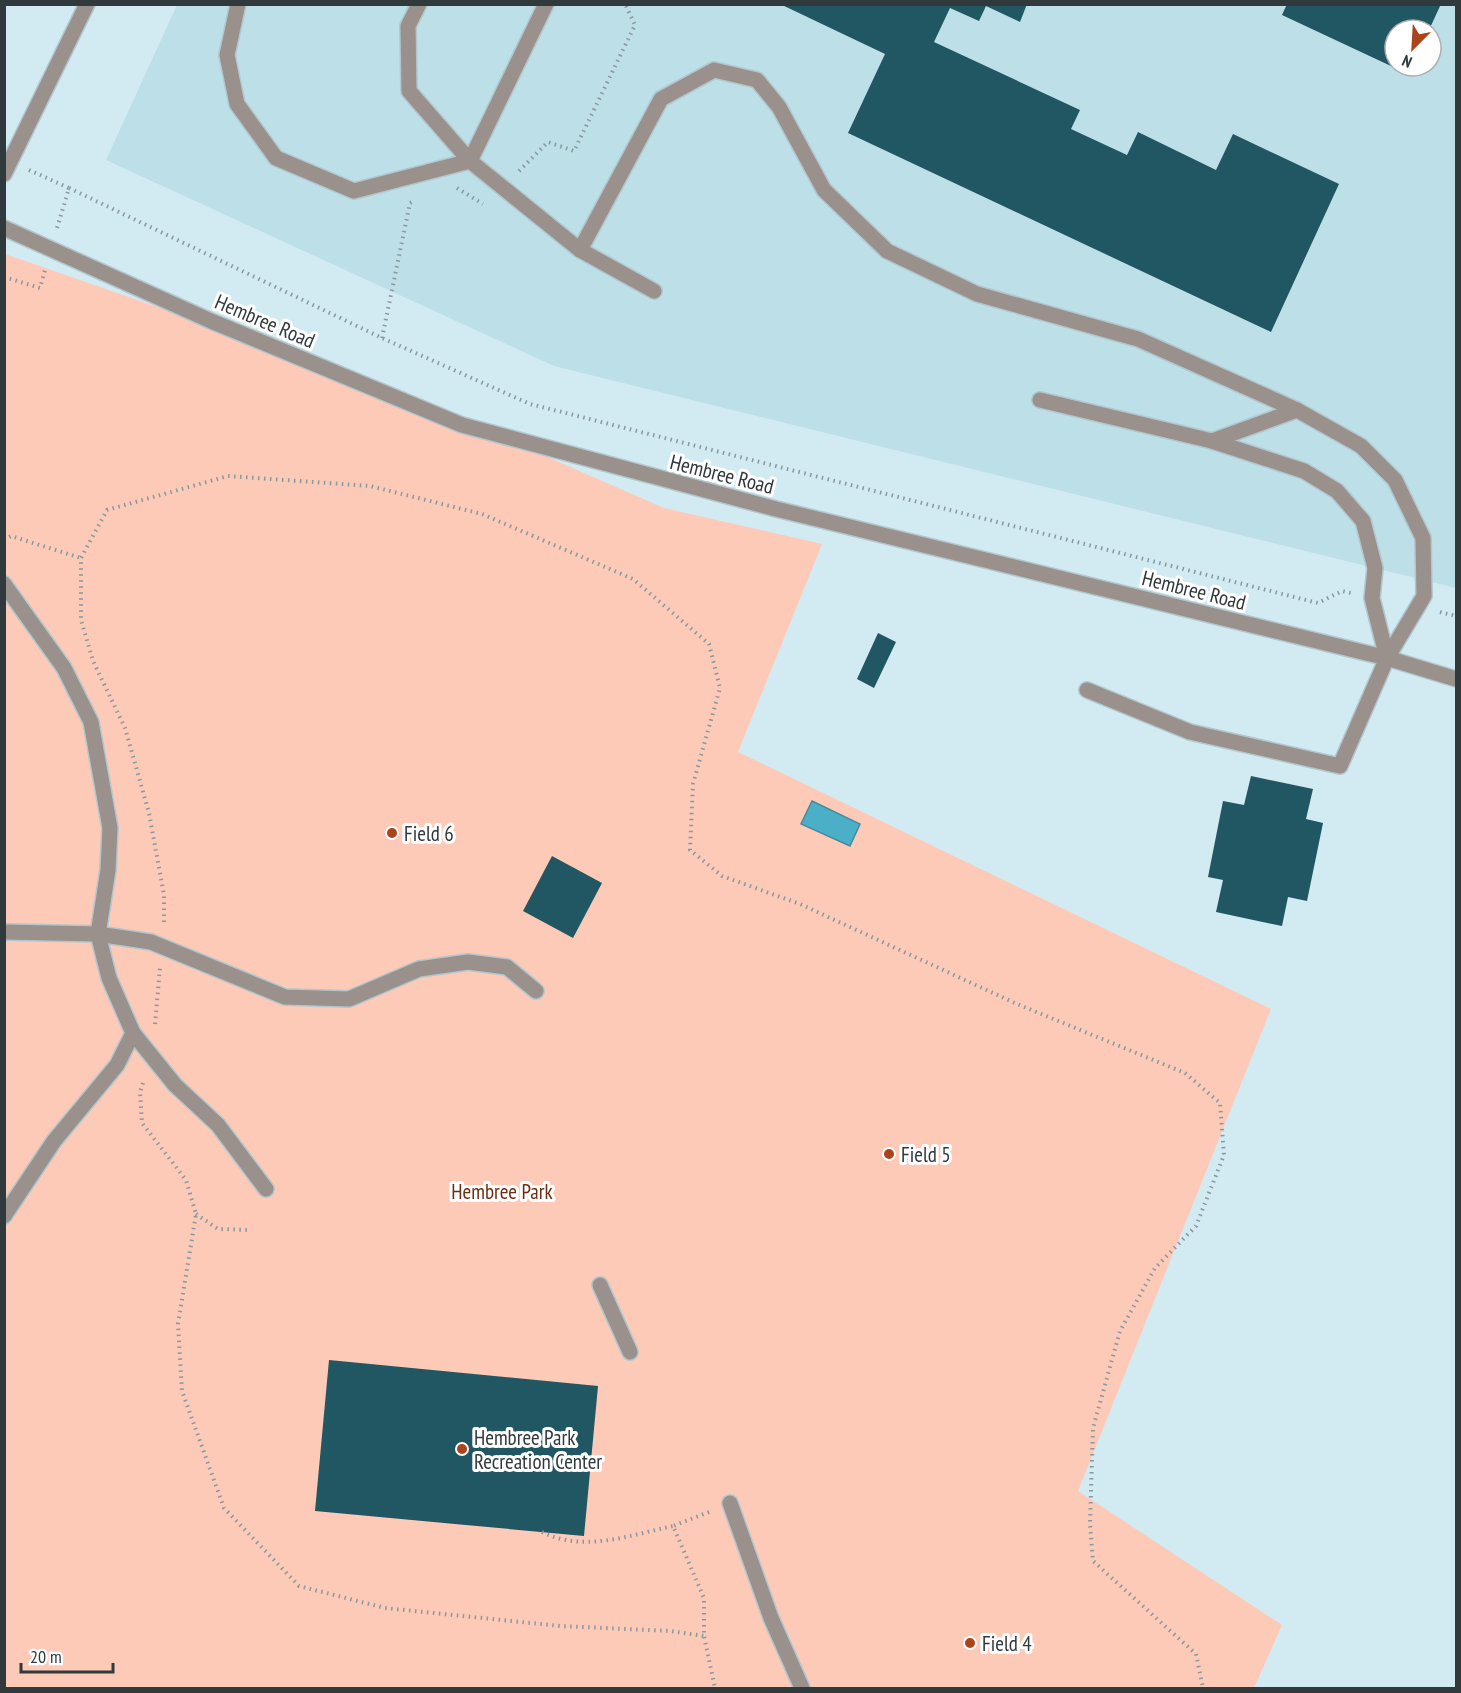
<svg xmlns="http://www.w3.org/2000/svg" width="1461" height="1693" viewBox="0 0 1461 1693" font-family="'PT Sans Narrow',sans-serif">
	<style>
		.built { fill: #bddfe8; fill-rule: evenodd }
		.green { fill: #fdcab8 }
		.water { fill: #4bb0c7; stroke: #438c9d; stroke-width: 1.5 }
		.building { fill: #215663 }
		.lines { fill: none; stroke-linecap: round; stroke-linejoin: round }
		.minor-casing { stroke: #b2c7cd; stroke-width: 18 }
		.path { stroke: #88999e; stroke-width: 4; stroke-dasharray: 1.5 4.5; stroke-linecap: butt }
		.minor { stroke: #9a918d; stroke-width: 15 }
		.poi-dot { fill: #aa441a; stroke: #fff; stroke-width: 2 }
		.labels { text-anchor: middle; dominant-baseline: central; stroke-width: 6; stroke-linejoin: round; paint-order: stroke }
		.street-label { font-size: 21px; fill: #30393c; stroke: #fff }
		.poi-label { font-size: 21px; fill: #30393c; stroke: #fff; text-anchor: start }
		.park-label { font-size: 21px; fill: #6f2c11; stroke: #fff }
	</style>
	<rect width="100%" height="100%" fill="#d2eaf1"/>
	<!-- built -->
	<path class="built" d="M 177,5 L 1456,5 L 1456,588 L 554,366 L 106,160 ZM 1395,30 L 1431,30 L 1431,66 L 1395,66 Z"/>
	<!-- green -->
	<path class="green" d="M 5,254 L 390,388 L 664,508 L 822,544 L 738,752 L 1271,1009 L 1078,1491 L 1282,1625 L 1254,1688 L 5,1688 Z"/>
	<!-- water -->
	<path class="water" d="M 812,801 L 860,824 L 850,846 L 801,824 Z"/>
	<!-- building -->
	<g class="building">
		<path d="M 780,4 L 1027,4 L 1020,22 L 986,6 L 979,21 L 950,8 L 934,42 L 1080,110 L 1071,129 L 1127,155 L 1138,132 L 1216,170 L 1233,134 L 1339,184 L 1271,332 L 848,133 L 885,54 Z"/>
		<path d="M 1287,4 L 1441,4 L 1429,30 L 1395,30 L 1395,66 L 1412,66 L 1408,74 L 1282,15 Z"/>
		<path d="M 878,633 L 896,642 L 874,688 L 857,679 Z"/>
		<path d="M 1251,776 L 1313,789 L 1306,819 L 1323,823 L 1307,901 L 1288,897 L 1282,926 L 1216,912 L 1223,880 L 1208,877 L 1223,801 L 1244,805 Z"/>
		<path d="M 552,856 L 602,883 L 573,938 L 523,911 Z"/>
		<path d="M 329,1360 L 598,1386 L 584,1536 L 315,1511 Z"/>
	</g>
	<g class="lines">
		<!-- minor casing -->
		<g class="minor-casing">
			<g id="minor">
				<path d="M 238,4 L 227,55 L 237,104 L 276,158 L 354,191 L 470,161 L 546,4"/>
				<path d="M 419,4 L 408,26 L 409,91 L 470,161 L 580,250 L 654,291"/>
				<path d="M 4,174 L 87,4"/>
				<path d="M 4,228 L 211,321 L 462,425 L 776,509 L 1387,658 L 1456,679"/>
				<path d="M 580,250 L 661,99 L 714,70 L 757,80 L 779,107 L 824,190 L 887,251 L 977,294 L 1138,339 L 1297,410 L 1361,446 L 1395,480 L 1423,538 L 1424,596 L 1387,658 L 1340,766 L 1190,732 L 1087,690"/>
				<path d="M 1040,400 L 1212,441 L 1304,471 L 1337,491 L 1363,521 L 1375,568 L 1372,598 L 1387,658"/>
				<path d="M 1212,441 L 1297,410"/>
				<path d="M 4,584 L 64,668 L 91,722 L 110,828 L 108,870 L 98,934 L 109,978 L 133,1033 L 117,1065 L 54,1141 L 4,1216"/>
				<path d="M 4,932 L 98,934 L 151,942 L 285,997 L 349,999 L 419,969 L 468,962 L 507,967 L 536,991"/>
				<path d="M 133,1033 L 175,1085 L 218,1125 L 266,1189"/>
				<path d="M 600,1285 L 630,1352"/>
				<path d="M 730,1503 L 771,1618 L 802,1688"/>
			</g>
		</g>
		<!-- path -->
		<g class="path">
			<path d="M 29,170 L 69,188 L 57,228"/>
			<path d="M 519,171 L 548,142 L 574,151 L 635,25 L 625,4"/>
			<path d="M 69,188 L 382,338 L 530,404 L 1318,603 L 1342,591 L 1351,593"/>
			<path d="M 457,188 L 483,204"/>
			<path d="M 4,277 L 40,288 L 45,270"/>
			<path d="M 382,338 L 410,203 L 414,201"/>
			<path d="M 4,540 L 11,536 L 81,558"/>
			<path d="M 1440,612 L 1456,616"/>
			<path d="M 164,922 L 164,895 L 149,813 L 125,728 L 93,661 L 81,620 L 81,558 L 107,510 L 228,476 L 370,486 L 482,514 L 633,579 L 709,644 L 720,688 L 693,784 L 690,850 L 722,876 L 800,904 L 1017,1004 L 1185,1073 L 1220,1103 L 1224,1155 L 1196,1226 L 1155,1268 L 1120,1331 L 1093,1428 L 1090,1524 L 1093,1561 L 1196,1654 L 1203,1688"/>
			<path d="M 155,1024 L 160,968"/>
			<path d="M 143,1083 L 140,1092 L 142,1123 L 186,1180 L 196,1214 L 178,1324 L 182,1391 L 224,1508 L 299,1586 L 385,1608 L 560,1626 L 670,1631 L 704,1636"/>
			<path d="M 196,1214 L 218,1229 L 250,1230"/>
			<path d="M 709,1512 L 673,1526 L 704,1598 L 704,1636 L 715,1688"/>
			<path d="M 542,1532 C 584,1553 630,1535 673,1526"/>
		</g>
		<!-- minor -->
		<use href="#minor" class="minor"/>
	</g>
	<!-- markers -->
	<g class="poi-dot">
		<circle cx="392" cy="833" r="6"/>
		<circle cx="889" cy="1154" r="6"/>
		<circle cx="462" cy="1449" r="6"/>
		<circle cx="970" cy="1643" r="6"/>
	</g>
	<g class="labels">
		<!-- street labels -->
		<g class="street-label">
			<text transform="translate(265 321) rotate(23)">Hembree Road</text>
			<text transform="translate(722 474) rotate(14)">Hembree Road</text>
			<text transform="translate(1194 590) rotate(14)">Hembree Road</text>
		</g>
		<!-- poi labels -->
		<g class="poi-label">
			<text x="404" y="833">Field 6</text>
			<text x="901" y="1154">Field 5</text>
			<text x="474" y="1437">Hembree Park<tspan x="474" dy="24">Recreation Center</tspan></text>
			<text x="982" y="1643">Field 4</text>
		</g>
		<!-- park labels -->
		<g class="park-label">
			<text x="502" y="1191">Hembree Park</text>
		</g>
	</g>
	<!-- border -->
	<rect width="1461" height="1693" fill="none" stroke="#30393c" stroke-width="12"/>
	<!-- north arrow -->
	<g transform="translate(1413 48) rotate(204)"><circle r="28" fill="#ffffff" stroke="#acb0b1" stroke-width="1.5"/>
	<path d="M0-4.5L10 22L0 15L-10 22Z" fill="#aa441a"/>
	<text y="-9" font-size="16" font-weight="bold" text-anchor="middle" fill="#30393c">N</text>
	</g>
	<!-- scale -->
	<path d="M21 1663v9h92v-9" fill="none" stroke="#30393c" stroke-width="3"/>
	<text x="30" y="1663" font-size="18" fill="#30393c" stroke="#ffffff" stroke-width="4.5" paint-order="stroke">20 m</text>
</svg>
